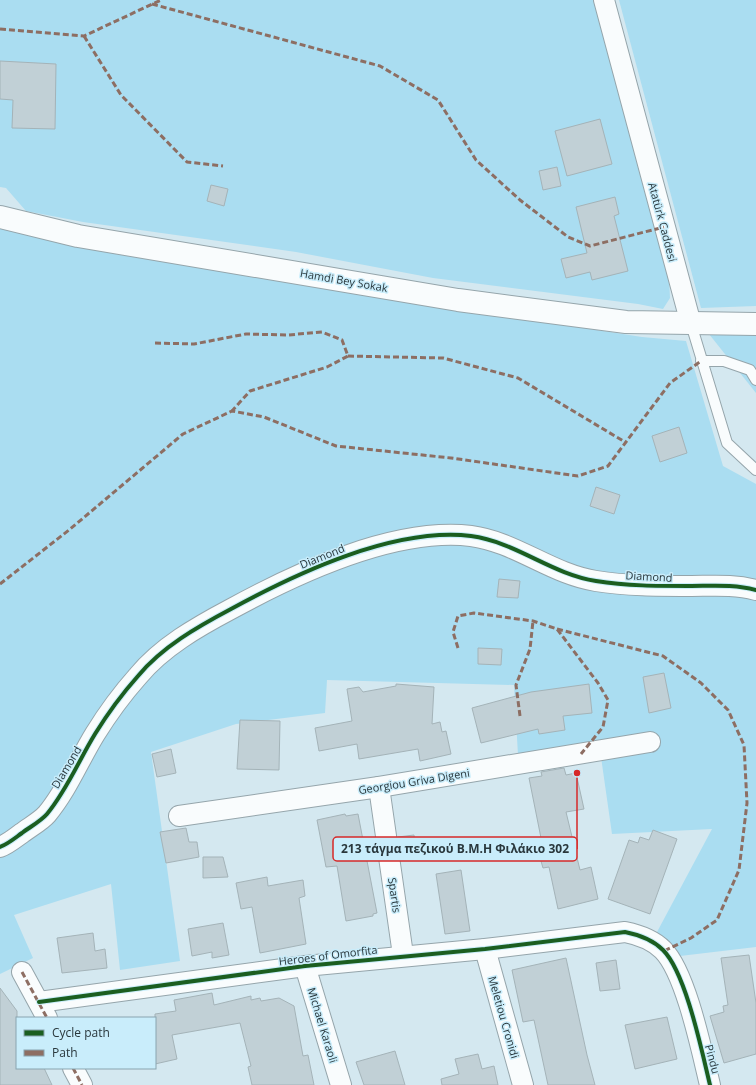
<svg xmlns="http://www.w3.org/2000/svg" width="756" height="1085" viewBox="0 0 756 1085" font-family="'Open Sans',sans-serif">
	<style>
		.green { fill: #aaddf1 }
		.building { fill: #c1d0d6; stroke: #a4b3b8 }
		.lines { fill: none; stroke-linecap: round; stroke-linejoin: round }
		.service-casing { stroke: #95a5ab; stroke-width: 12 }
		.minor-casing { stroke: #95a5ab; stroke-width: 22 }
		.tertiary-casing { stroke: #95a5ab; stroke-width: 24 }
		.service { stroke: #f9fcfd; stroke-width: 10 }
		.minor { stroke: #f9fcfd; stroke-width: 20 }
		.tertiary { stroke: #f9fcfd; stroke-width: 22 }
		.quiet { stroke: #8d6e63; stroke-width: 3; stroke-dasharray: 6 3; stroke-linecap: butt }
		.cycleway-casing { stroke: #c9edfb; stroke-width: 6 }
		.cycleway { stroke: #1b5e20; stroke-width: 4 }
		.labels { text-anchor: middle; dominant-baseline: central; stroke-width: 3; stroke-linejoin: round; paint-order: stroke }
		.street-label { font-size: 11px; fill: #29373c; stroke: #c9edfb }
		.leader { fill: none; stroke: #d62828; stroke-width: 1.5 }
		.callout-dot { fill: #d62828; stroke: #c9edfb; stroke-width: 1.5 }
		.callout { fill: #c9edfb; stroke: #d62828; stroke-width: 1.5 }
		.callout-label { font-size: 12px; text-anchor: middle; font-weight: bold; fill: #29373c }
	</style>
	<rect width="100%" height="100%" fill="#d4e8f0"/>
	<!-- green -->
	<g class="green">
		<path d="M 0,0 L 595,0 L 669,277 L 670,298 L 663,309 L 638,304 L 433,278 L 296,252 L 83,222 L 26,211 L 6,188 L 0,187 Z"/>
		<path d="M 619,0 L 756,0 L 756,306 L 701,308 Z"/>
		<path d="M 0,227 L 115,254 L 383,297 L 642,337 L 686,341 L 723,466 L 756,484 L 756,947 L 680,956 L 657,932 L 712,829 L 612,834 L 599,743 L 518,755 L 514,685 L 327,680 L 325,713 L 236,724 L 151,752 L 180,961 L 120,970 L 111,884 L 14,915 L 33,958 L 0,974 Z"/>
		<path d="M 756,331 L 756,393 L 709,334 Z"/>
	</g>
	<!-- building -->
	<g class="building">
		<path d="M 0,61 L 56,64 L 55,129 L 12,128 L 13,100 L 0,99 Z"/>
		<path d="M 600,119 L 612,164 L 567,176 L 555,131 Z"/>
		<path d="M 557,167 L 561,186 L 543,190 L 539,171 Z"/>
		<path d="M 211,185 L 228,189 L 224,206 L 207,201 Z"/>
		<path d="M 615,197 L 619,214 L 614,216 L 628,271 L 592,280 L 590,272 L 566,278 L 561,259 L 587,253 L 576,207 Z"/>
		<path d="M 679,427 L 687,453 L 660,462 L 652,436 Z"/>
		<path d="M 596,487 L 620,495 L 614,514 L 590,506 Z"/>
		<path d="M 499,579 L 520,581 L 518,598 L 497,597 Z"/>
		<path d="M 478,648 L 502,649 L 501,665 L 478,664 Z"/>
		<path d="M 664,673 L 671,708 L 649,713 L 643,677 Z"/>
		<path d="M 396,684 L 434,687 L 432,724 L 440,722 L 442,732 L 446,731 L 451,754 L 420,761 L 418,749 L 359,759 L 357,744 L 319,751 L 315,728 L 352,721 L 347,689 L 359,687 L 363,692 L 396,686 Z"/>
		<path d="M 589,684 L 592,713 L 563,716 L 565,730 L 539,734 L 538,729 L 481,743 L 472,708 L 531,692 Z"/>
		<path d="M 240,720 L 280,721 L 279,770 L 237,769 Z"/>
		<path d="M 171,749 L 176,773 L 157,777 L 152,754 Z"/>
		<path d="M 564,768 L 566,775 L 576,773 L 584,809 L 566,812 L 580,870 L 591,867 L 598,899 L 558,909 L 549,867 L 543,868 L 536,844 L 542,843 L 529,778 L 542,776 L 541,772 Z"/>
		<path d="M 345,814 L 346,816 L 358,814 L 377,913 L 373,914 L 373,916 L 346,921 L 337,866 L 326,867 L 317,820 Z"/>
		<path d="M 186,828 L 189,842 L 197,842 L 199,857 L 166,863 L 160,832 Z"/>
		<path d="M 653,830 L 677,839 L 650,914 L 608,899 L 629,840 L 638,843 L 640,837 L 649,840 Z"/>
		<path d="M 414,835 L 416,856 L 401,858 L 398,837 Z"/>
		<path d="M 203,857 L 223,857 L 228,877 L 203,878 Z"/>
		<path d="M 461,870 L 470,931 L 445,934 L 436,874 Z"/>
		<path d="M 267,877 L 268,886 L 303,880 L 305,896 L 299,898 L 306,944 L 260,953 L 252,907 L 241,909 L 236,883 Z"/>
		<path d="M 223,923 L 229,955 L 212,958 L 212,952 L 192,956 L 188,929 Z"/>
		<path d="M 93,933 L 95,951 L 105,949 L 107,968 L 62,973 L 57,938 Z"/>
		<path d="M 749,955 L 756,1003 L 756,1054 L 724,1063 L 710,1016 L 724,1012 L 723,1006 L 728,1005 L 721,958 Z"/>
		<path d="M 566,958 L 587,1055 L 595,1085 L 548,1085 L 534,1020 L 523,1022 L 512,970 Z"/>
		<path d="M 616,960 L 620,989 L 600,991 L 596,963 Z"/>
		<path d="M 0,988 L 17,1011 L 17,1068 L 44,1068 L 52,1085 L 0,1085 Z"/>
		<path d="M 212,993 L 214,1005 L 251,996 L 251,1000 L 260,998 L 261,1001 L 279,998 L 294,1006 L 303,1056 L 308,1055 L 314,1085 L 252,1085 L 248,1067 L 251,1066 L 240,1023 L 172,1035 L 177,1059 L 155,1064 L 155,1014 L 176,1011 L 174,1000 Z"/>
		<path d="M 667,1017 L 677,1059 L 635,1069 L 625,1025 Z"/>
		<path d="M 395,1051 L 405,1085 L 364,1085 L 356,1062 Z"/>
		<path d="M 478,1054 L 482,1069 L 494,1066 L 498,1085 L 442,1085 L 441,1079 L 459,1074 L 455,1059 Z"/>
	</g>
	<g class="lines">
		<!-- service casing -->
		<g class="service-casing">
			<g id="service">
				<path d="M 691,324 L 727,443 L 756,470"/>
				<path d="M 701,361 L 724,361 L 750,370 L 756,380"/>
			</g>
		</g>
		<!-- minor casing -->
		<g class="minor-casing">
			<g id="minor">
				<path d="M 604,0 L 691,324"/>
				<path d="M 379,787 L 403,955"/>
				<path d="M 179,816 L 379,787 L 650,742"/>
				<path d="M 0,847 C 8,844 15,838 22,833 C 30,827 41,821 47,814 C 67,790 79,760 95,734 C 108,713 122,694 138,676 C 162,647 197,627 231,609 C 297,573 394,527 471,536 C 516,542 551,574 596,581 C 627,586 658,586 689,586 C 712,586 734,584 756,590"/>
				<path d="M 485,949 L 523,1085"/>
				<path d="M 305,966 L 341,1085"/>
				<path d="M 22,972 L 47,1018"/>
				<path d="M 39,1002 L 305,966 L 485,949 L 625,932 C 640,935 653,940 663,950 C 686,973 702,1052 710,1085"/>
				<path d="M 73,1068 L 82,1085"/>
			</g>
		</g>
		<!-- tertiary casing -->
		<g class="tertiary-casing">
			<path id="tertiary" d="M 0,217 L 78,236 L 458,300 L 626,322 L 756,324"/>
		</g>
		<!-- service -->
		<use href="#service" class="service"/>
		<!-- minor -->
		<use href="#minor" class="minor"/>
		<!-- tertiary -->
		<use href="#tertiary" class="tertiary"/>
		<!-- quiet -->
		<g class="quiet">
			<path d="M 152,4 L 380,66 L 438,100 L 476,160 L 520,200 L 568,237 L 590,246 L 664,227"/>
			<path d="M 0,29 L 84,36 L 161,0"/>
			<path d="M 84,36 L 121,95 L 187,162 L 223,166"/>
			<path d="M 155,343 L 194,344 L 246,334 L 288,335 L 322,332 L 342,340 L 348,356 L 327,367 L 250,391 L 232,411"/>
			<path d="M 348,356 L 443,358 L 518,378 L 625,442"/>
			<path d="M 0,584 L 69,530 L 183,434 L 232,411 L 264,417 L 336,446 L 451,458 L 578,476 L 608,466 L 670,383 L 701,361"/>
			<path d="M 557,629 L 663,656 L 701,683 L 728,710 L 744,745 L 747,803 L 739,870 L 717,920 L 691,938 L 664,951"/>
			<path d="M 458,648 L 453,632 L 458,616 L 474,613 L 533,621 L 557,629 L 598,683 L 608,700 L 603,727 L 581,754"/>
			<path d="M 520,716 L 516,685 L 530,649 L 533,621"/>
			<path d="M 22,972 L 47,1018"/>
			<path d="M 73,1068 L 82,1085"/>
		</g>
		<!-- cycleway casing -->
		<g class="cycleway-casing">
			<g id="cycleway">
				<path d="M 0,847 C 8,844 15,838 22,833 C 30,827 41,821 47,814 C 67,790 79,760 95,734 C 108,713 122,694 138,676 C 162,647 197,627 231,609 C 297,573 394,527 471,536 C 516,542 551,574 596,581 C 627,586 658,586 689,586 C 712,586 734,584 756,590"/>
				<path d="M 39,1002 L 305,966 L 485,949 L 625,932 C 640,935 653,940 663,950 C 686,973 702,1052 710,1085"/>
			</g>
		</g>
		<!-- cycleway -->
		<use href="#cycleway" class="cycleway"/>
	</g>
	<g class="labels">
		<!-- street labels -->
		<g class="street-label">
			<text transform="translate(663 222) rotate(75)">Atatürk Caddesi</text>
			<text transform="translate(344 280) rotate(10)">Hamdi Bey Sokak</text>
			<text transform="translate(322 556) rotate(-22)">Diamond</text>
			<text transform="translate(649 576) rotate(3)">Diamond</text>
			<text transform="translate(66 767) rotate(-59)">Diamond</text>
			<text transform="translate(414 781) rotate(-9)">Georgiou Griva Digeni</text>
			<text transform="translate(395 895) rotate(82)">Spartis</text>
			<text transform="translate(328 955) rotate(-7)">Heroes of Omorfita</text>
			<text transform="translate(504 1017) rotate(74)">Meletiou Cronidi</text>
			<text transform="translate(323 1025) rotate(73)">Michael Karaoli</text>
			<text transform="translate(713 1059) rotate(75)">Pindu</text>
		</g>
	</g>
	<!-- callouts -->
	<path class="leader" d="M577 773L577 849"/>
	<circle class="callout-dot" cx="577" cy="773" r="4"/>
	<rect class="callout" x="333" y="837" width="244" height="24" rx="4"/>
	<g class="callout-label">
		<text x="455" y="853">213 τάγμα πεζικού B.M.H Φιλάκιο 302</text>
	</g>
	<!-- legend -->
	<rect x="16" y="1017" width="140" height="52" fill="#c9edfb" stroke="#89a4af"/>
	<rect x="24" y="1030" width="20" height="6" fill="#1b5e20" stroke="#89a4af"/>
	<text x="52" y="1037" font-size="12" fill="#29373c">Cycle path</text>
	<rect x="24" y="1050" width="20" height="6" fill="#8d6e63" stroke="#89a4af"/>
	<text x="52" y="1057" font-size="12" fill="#29373c">Path</text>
</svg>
